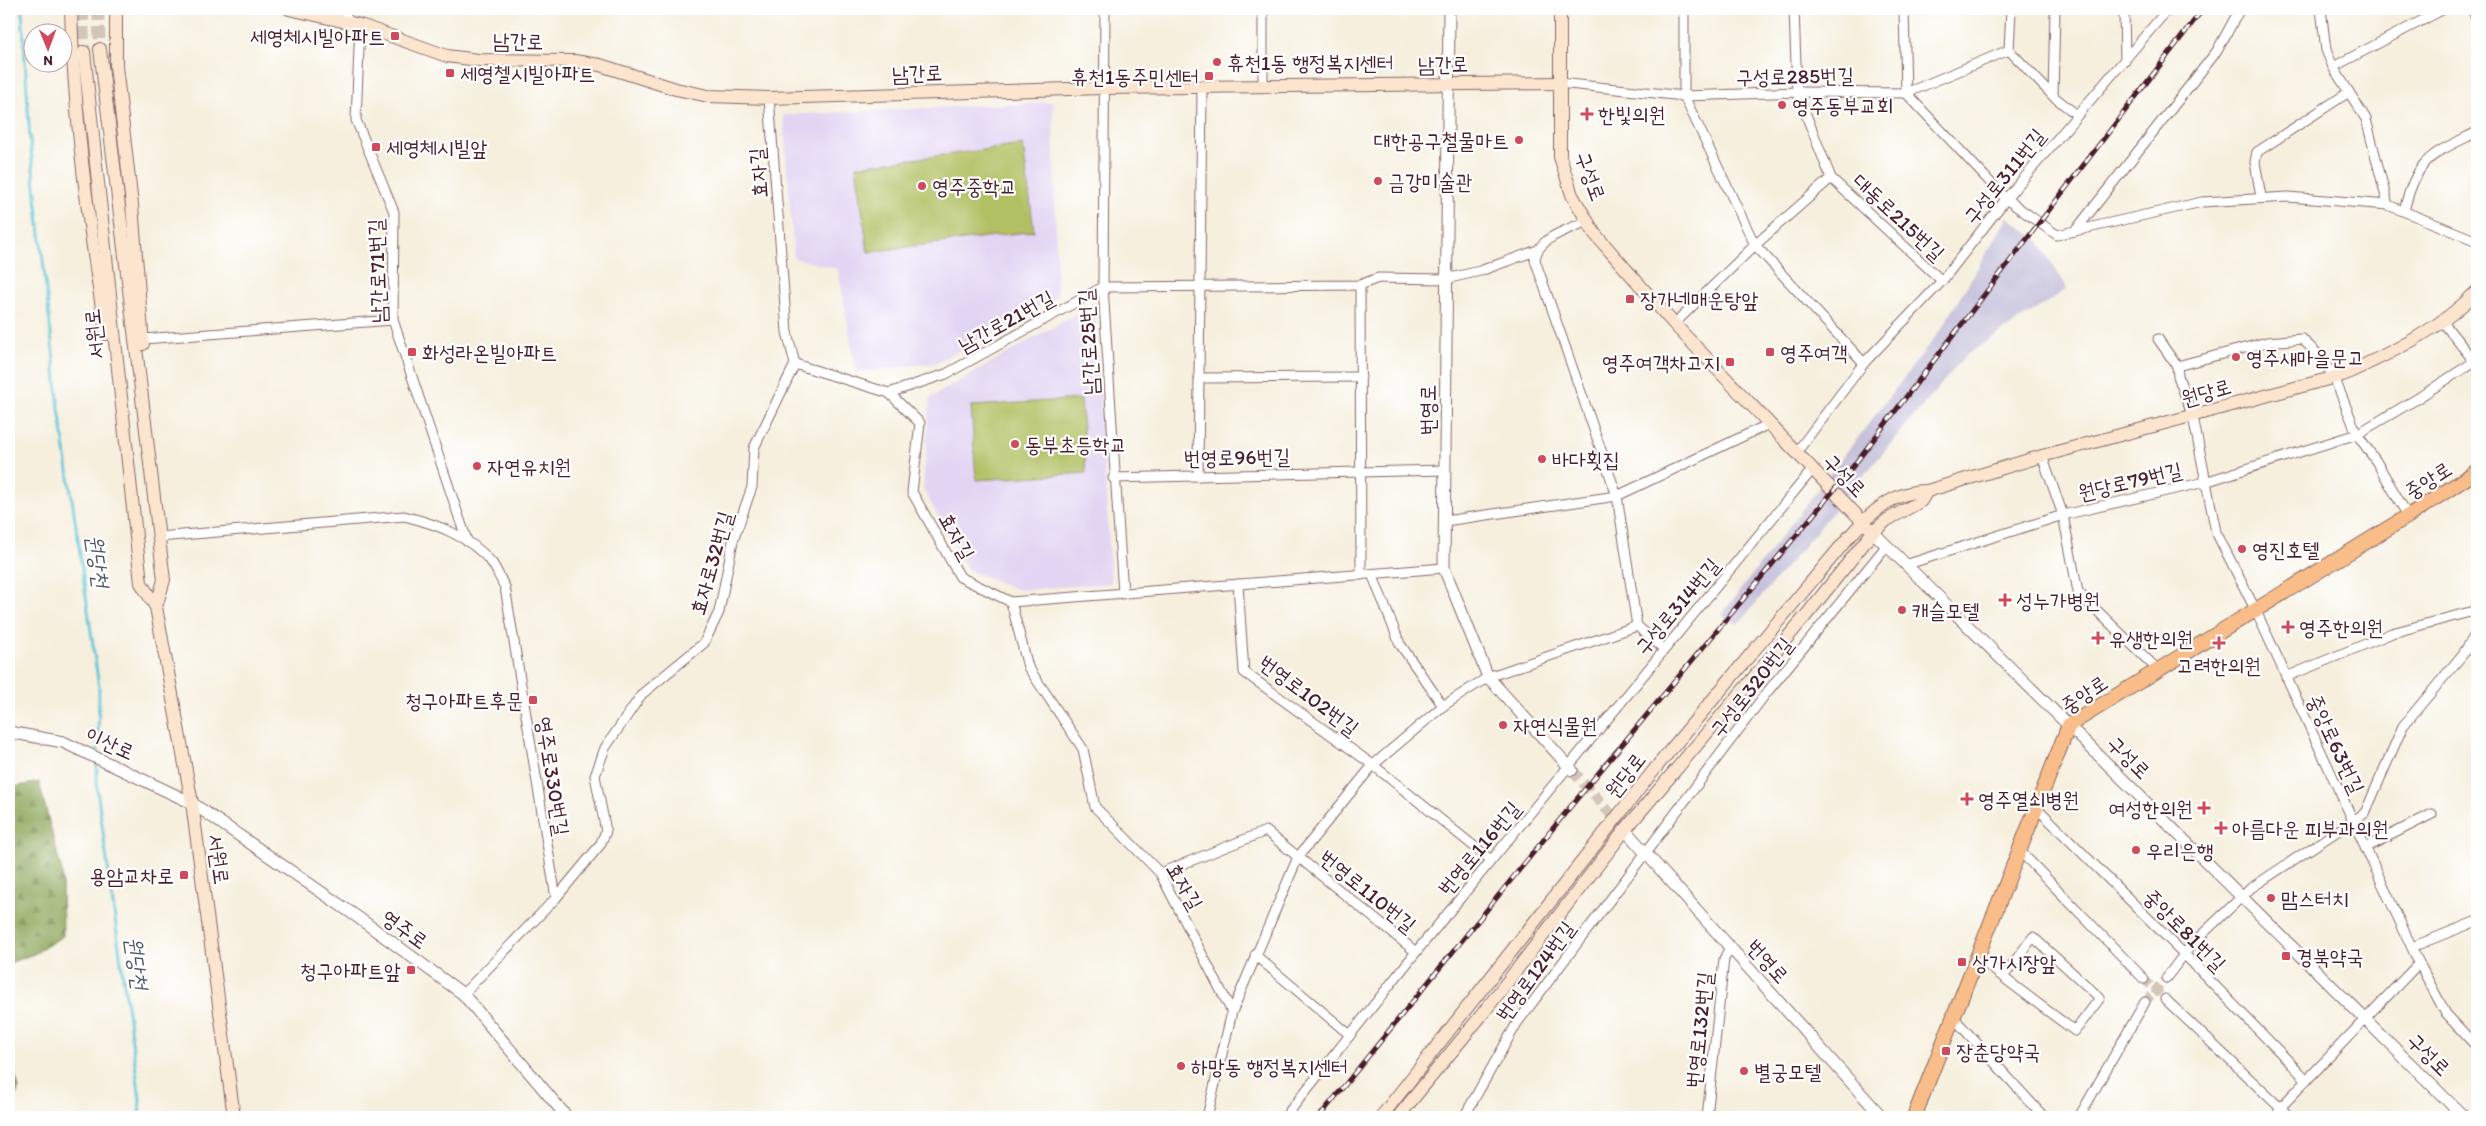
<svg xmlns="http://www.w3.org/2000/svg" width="2486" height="1126" viewBox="0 0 2486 1126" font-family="Itim,'Poor Story',sans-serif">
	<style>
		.built { fill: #e2d4f3 }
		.railway { fill: #c5c0da }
		.forest { fill: url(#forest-firs); stroke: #6b6242 }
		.pitch { fill: #b1c062; stroke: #7e7046 }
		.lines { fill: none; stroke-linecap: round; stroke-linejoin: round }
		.stream { stroke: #59c3d4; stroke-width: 3 }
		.minor-tunnel { stroke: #d4c5b9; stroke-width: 9; stroke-dasharray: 9 4.5; stroke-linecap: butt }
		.tertiary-tunnel { stroke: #d4c5b9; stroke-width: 11; stroke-dasharray: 11 5.5; stroke-linecap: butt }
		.secondary-tunnel { stroke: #d4c5b9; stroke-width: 12; stroke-dasharray: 12 6; stroke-linecap: butt }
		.minor-casing { stroke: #866869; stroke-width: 11 }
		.tertiary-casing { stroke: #866869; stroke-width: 13 }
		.secondary-casing { stroke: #866869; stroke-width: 14 }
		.primary-casing { stroke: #866869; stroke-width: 16 }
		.minor { stroke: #fff; stroke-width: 9 }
		.tertiary { stroke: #fff; stroke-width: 11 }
		.secondary { stroke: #fce5cf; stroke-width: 12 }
		.primary { stroke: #f8bd88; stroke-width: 14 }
		.rail-casing { stroke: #4a1f2b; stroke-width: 5 }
		.rail { stroke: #fff; stroke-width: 3; stroke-dasharray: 9; stroke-linecap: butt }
		.poi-dot { fill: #d1495b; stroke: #fff; stroke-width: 2 }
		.labels { text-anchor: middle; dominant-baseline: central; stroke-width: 4.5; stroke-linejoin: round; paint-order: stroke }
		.poi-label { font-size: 21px; fill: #4a1f2b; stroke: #fff; text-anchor: start }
		.street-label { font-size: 21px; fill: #4a1f2b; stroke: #fff }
		.water-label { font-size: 22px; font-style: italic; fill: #4f5866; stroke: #fff }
	</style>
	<defs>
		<pattern id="forest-firs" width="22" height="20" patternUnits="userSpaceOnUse" patternTransform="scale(1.25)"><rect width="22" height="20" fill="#8ca658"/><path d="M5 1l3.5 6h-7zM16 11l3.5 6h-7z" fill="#748749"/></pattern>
	</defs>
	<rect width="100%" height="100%" fill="#fff"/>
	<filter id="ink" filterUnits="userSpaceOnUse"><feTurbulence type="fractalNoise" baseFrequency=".02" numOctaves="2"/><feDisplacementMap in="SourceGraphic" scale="10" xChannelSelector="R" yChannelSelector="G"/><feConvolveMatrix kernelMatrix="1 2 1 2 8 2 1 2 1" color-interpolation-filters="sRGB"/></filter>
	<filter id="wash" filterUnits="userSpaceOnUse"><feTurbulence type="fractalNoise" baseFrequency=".0096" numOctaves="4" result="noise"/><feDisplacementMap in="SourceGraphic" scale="20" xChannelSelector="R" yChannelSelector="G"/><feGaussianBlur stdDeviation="1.12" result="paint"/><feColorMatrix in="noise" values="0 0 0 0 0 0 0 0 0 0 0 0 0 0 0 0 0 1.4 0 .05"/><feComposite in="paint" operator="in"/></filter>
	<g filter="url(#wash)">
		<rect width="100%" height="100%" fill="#f6efdd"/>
		<!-- built -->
		<g class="built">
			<path d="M 1053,102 L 1057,296 L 937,363 L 856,372 L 838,269 L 794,258 L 783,115 Z"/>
			<path d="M 1095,303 L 1111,583 L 1019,590 L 968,570 L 923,489 L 930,398 Z"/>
		</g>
		<!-- railway -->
		<path class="railway" d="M 2008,217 L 2038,240 L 2067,289 L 1966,355 L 1738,624 L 1721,615 L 1940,331 Z"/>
		<!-- forest -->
		<g class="forest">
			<path d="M 39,782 L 62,872 L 63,936 L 34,954 L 9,963 L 9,788 Z"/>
			<path d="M 9,1053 L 19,1088 L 9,1113 Z"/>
		</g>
		<!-- pitch -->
		<g class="pitch">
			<path d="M 1023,145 L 1034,231 L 868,252 L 856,166 Z"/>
			<path d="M 1081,399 L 1086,473 L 976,480 L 971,406 Z"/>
		</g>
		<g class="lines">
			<!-- stream -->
			<g class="stream">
				<path d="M 22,9 L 30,141 L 59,408 L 99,687 L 98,755"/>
				<path d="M 97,761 L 97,789 L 140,1099 L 139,1117"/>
			</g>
		</g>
	</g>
	<g filter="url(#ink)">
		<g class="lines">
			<!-- minor-tunnel -->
			<g class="minor-tunnel">
				<path d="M 2144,979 L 2165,999"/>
				<path d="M 2145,1002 L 2166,978"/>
			</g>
			<!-- tertiary-tunnel -->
			<path class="tertiary-tunnel" d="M 1572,770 L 1625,830"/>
			<!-- secondary-tunnel -->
			<g class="secondary-tunnel">
				<path d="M 83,9 L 84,52"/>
				<path d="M 98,9 L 100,49"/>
			</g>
			<!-- minor casing -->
			<g class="minor-casing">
				<g id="minor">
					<path d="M 340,9 L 350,22"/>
					<path d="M 1105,9 L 1103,287 L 1123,594"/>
					<path d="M 1263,9 L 1263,86"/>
					<path d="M 1684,9 L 1684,96 L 1755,245 L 1864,363"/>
					<path d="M 1794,9 L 1797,92 L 1831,178 L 1942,281"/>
					<path d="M 1904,9 L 1906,93 L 2006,199 L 2057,235 L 2202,202 L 2288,197 L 2388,205 L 2477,241"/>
					<path d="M 2124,9 L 2125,61"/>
					<path d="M 2321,9 L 2326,50 L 2333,67 L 2444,9"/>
					<path d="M 2472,9 L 2477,20"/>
					<path d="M 360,25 L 356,120 L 394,212 L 393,320 L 467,541"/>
					<path d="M 2009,50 L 2053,96 L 2077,115"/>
					<path d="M 2009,50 L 2011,9"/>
					<path d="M 2333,67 L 2366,119 L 2388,205"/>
					<path d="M 1559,83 L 1684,96 L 1797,92 L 1906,93 L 2009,50"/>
					<path d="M 2053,96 L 2055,9"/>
					<path d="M 769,98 L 787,332 L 795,364 L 889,393 L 920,423 L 912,492 L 960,577 L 1011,602 L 1028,667 L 1083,749 L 1095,807 L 1160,873 L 1232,1012"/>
					<path d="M 2261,197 L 2255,162 L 2257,152 L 2349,92"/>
					<path d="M 2404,211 C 2417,157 2431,155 2477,132"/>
					<path d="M 1587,221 C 1569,230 1537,237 1535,260 L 1617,496 L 1637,626 L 1664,649"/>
					<path d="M 2075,231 L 2217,51 L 2240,9"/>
					<path d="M 1360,285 L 1361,575"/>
					<path d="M 2442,321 L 2477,365"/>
					<path d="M 1674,324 L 1755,245 L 1831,178"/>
					<path d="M 143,339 L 393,320"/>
					<path d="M 2158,339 L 2177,366 L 2178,376 L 2193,417 L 2216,532 L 2255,609 L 2419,963 L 2446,1014 L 2477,1047"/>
					<path d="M 2177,366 L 2267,342 L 2302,339 L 2320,356 L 2334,377 L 2357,434 L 2376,461 L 2408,516"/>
					<path d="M 1199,378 L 1361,377"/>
					<path d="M 889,393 L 946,374 L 1103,287 L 1360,285 L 1378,278 L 1446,279 L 1480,271 L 1535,251"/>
					<path d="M 1796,453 L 1864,363 L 1942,281 L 2006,199 L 2168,9"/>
					<path d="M 2042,456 L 2063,515 L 2078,592 L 2158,670"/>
					<path d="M 1198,476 L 1202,87"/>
					<path d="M 1113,478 L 1445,470"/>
					<path d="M 1445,521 L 1617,496 L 1769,424"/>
					<path d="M 159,537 L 404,516 C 436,524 470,536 492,563 C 497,570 500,579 505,587 L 556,898 L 463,994"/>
					<path d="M 1905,565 L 2063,515 L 2205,482 L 2357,434 L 2415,400 L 2475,361"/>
					<path d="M 1372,574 L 1400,644 L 1443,706"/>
					<path d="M 1238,584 L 1244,672 L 1373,765 L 1491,860"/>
					<path d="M 1011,602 L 1444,568"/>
					<path d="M 2286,677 L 2392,633 L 2477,610"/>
					<path d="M 2036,807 L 2184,954 L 2307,1080"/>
					<path d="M 2365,848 L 2432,814"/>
					<path d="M 2019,850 L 2144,979"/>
					<path d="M 1160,873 L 1266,831 L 1416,952"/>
					<path d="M 556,898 L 600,845 L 606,831 L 595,776 L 605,748 L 642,694 L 704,643 L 719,612 L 733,541 L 752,487 L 754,448 L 795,364"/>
					<path d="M 2412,947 L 2477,921"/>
					<path d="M 1255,955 L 1350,1035"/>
					<path d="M 1977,957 C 2009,982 2042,1007 2075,1031 L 2100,998 L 2033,937 L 2003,977"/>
					<path d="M 2166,978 L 2192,944 L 2251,888 L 2365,813 L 2403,726 L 2463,654 L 2477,632"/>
					<path d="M 2165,999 L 2290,1117"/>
					<path d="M 1953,1017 L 2044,1117"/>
					<path d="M 1207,1117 L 1232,1012 L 1298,857 L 1373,765 L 1443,706 L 1488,677 L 1637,626"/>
					<path d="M 1285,1117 L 1416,952 L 1812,470"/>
					<path d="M 1464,1117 L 1517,1023 L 1764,696 L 1887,545"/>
					<path d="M 1707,1117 L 1724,959 L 1730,947"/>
					<path d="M 2079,1117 L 2145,1002"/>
					<path d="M 2277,1117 L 2280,1108 L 2419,963"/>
				</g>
			</g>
			<!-- tertiary casing -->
			<g class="tertiary-casing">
				<g id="tertiary">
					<path d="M 1449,9 L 1444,568 L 1488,677 L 1572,770"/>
					<path d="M 1873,532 L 2464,1117"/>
					<path d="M 9,732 L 63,742 L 192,803 L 356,916 L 463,994 L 567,1117"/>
					<path d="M 1625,830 L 1882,1117"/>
				</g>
			</g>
			<!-- secondary casing -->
			<g class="secondary-casing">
				<g id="secondary">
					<path d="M 71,9 C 74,118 89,226 106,334"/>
					<path d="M 116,9 L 116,66 L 132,205 L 143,344"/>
					<path d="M 289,9 L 360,25 L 447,56 L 478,60 L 574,61 L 600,65 L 676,89 L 708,96 L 769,98 L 1104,88 L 1559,83"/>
					<path d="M 1560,9 L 1560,157 L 1572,195 L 1595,234 L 1674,324 L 1867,526"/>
					<path d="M 100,49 L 164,580 L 156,607"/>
					<path d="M 84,52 L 141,583 L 156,607 L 192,803 L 234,1117"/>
					<path d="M 1381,1117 L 1658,765 L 1848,538 C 1868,515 1894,490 1927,491 L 2042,456 L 2343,375 C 2391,353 2441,329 2477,291"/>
					<path d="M 1398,1117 L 1480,1017 L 1625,830 L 1808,613 L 1873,532 L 1887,520 L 1921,501 L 1927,491"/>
				</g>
			</g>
			<!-- primary casing -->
			<g class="primary-casing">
				<path id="primary" d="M 1914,1117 L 2069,725 L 2408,516 L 2477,471"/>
			</g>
			<!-- minor -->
			<use href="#minor" class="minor"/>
			<!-- tertiary -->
			<use href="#tertiary" class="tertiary"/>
			<!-- secondary -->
			<use href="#secondary" class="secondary"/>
			<!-- primary -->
			<use href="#primary" class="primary"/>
			<!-- rail casing -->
			<g class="rail-casing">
				<path id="rail" d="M 1319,1117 L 1571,806 L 1844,478 L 2203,9"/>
			</g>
			<!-- rail -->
			<use href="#rail" class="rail"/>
		</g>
	</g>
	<!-- markers -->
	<g class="poi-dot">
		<rect x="390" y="31" width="10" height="10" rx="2.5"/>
		<circle cx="1217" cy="62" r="5"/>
		<rect x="445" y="68" width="10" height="10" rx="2.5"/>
		<rect x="1204" y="71" width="10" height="10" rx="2.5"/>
		<circle cx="1782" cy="105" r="5"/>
		<path d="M1584.5 106.5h5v5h5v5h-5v5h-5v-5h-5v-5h5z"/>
		<circle cx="1519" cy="140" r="5"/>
		<rect x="371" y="142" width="10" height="10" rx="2.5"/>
		<circle cx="1378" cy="181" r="5"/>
		<circle cx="922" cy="186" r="5"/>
		<rect x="1625" y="294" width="10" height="10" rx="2.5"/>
		<rect x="407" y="347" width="10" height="10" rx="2.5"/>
		<rect x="1765" y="347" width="10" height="10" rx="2.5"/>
		<circle cx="2236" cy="357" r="5"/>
		<rect x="1725" y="357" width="10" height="10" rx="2.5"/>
		<circle cx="1015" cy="444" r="5"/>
		<circle cx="1542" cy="459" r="5"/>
		<circle cx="477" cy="466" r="5"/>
		<circle cx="2242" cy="549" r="5"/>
		<path d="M2002.5 592.5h5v5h5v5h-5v5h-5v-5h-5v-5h5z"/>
		<circle cx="1902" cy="610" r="5"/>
		<path d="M2285.5 619.5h5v5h5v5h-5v5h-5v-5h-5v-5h5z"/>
		<path d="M2095.5 630.5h5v5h5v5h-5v5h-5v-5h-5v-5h5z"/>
		<path d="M2216.5 635.5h5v5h5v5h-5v5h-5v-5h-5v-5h5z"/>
		<rect x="528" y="695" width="10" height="10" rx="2.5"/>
		<circle cx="1503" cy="725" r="5"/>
		<path d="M1964.5 791.5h5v5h5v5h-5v5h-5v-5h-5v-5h5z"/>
		<path d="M2201.5 800.5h5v5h5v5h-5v5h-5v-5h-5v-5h5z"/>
		<path d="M2218.5 820.5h5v5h5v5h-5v5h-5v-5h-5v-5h5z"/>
		<circle cx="2136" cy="850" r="5"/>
		<rect x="179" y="870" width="10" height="10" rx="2.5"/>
		<circle cx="2271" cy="898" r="5"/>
		<rect x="2281" y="951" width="10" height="10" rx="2.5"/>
		<rect x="1957" y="957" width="10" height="10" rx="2.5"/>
		<rect x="406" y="965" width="10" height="10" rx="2.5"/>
		<rect x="1941" y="1046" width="10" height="10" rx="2.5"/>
		<circle cx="1181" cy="1066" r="5"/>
		<circle cx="1744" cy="1071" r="5"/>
	</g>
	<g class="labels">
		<!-- poi labels -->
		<g class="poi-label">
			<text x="385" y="36" text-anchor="end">세영체시빌아파트</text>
			<text x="1227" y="62">휴천1동 행정복지센터</text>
			<text x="460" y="73">세영첼시빌아파트</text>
			<text x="1199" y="76" text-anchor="end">휴천1동주민센터</text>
			<text x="1792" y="105">영주동부교회</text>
			<text x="1598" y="114">한빛의원</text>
			<text x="1509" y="140" text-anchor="end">대한공구철물마트</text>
			<text x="386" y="147">세영체시빌앞</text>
			<text x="1388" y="181">금강미술관</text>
			<text x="932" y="186">영주중학교</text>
			<text x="1640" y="299">장가네매운탕앞</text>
			<text x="422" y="352">화성라온빌아파트</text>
			<text x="1780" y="352">영주여객</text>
			<text x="2246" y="357">영주새마을문고</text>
			<text x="1720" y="362" text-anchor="end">영주여객차고지</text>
			<text x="1025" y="444">동부초등학교</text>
			<text x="1552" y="459">바다횟집</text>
			<text x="487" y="466">자연유치원</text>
			<text x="2252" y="549">영진호텔</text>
			<text x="2016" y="600">성누가병원</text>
			<text x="1912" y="610">캐슬모텔</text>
			<text x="2299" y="627">영주한의원</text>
			<text x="2109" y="638">유생한의원</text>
			<text x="2219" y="665" text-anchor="middle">고려한의원</text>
			<text x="523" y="700" text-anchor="end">청구아파트후문</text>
			<text x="1513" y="725">자연식물원</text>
			<text x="1978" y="799">영주열쇠병원</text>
			<text x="2193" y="808" text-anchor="end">여성한의원</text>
			<text x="2232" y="828">아름다운 피부과의원</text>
			<text x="2146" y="850">우리은행</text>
			<text x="174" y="875" text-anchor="end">용암교차로</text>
			<text x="2281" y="898">맘스터치</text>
			<text x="2296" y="956">경북약국</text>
			<text x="1972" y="962">상가시장앞</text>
			<text x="401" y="970" text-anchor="end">청구아파트앞</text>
			<text x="1956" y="1051">장춘당약국</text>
			<text x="1191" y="1066">하망동 행정복지센터</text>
			<text x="1754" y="1071">별궁모텔</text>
		</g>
		<!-- street labels -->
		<g class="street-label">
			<text transform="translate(518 41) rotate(1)">남간로</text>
			<text transform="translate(1443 64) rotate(-1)">남간로</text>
			<text transform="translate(917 73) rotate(-2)">남간로</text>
			<text transform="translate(1795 76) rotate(-1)">구성로285번길</text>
			<text transform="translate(758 173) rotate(-94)">효자길</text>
			<text transform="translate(1591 176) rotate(70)">구성로</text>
			<text transform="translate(2004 176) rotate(-51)">구성로311번길</text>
			<text transform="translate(1899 217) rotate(43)">대동로215번길</text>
			<text transform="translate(377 271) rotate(-92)">남간로71번길</text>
			<text transform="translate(1006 321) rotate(-29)">남간로21번길</text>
			<text transform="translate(94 334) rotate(-96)">서원로</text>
			<text transform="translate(1088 342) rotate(-93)">남간로25번길</text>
			<text transform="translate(2206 392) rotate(-16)">원당로</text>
			<text transform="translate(1427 410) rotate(-90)">번영로</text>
			<text transform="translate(1237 457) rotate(-1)">번영로96번길</text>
			<text transform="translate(1845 475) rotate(46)">구성로</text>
			<text transform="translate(2428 480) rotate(-33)">중앙로</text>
			<text transform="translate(2130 481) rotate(-13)">원당로79번길</text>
			<text transform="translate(957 536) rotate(61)">효자길</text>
			<text transform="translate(711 563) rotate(-74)">효자로32번길</text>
			<text transform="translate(1677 606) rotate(-50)">구성로314번길</text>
			<text transform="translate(1751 687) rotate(-52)">구성로320번길</text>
			<text transform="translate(2084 694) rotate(-34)">중앙로</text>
			<text transform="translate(1309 695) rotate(37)">번영로102번길</text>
			<text transform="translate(110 743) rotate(24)">이산로</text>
			<text transform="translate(2336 744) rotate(65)">중앙로63번길</text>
			<text transform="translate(2129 757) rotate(45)">구성로</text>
			<text transform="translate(1625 775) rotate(-52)">원당로</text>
			<text transform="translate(553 776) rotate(81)">영주로330번길</text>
			<text transform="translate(1479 848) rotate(-50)">번영로116번길</text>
			<text transform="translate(219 859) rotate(82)">서원로</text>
			<text transform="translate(1185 886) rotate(60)">효자길</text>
			<text transform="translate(1368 891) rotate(39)">번영로110번길</text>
			<text transform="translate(405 929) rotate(36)">영주로</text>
			<text transform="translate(2185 930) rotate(45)">중앙로81번길</text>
			<text transform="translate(1768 961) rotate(48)">번영로</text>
			<text transform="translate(1535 971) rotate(-54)">번영로124번길</text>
			<text transform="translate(1699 1030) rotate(-84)">번영로132번길</text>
			<text transform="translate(2429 1054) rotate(45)">구성로</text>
		</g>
		<!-- water labels -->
		<g class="water-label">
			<text transform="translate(98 561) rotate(82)">원당천</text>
			<text transform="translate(137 963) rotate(82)">원당천</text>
		</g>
	</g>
	<!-- margin -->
	<rect width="2486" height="1126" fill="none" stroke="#fff" stroke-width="30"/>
	<!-- north arrow -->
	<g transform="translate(48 48) rotate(179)"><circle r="24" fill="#ffffff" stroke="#b7a5aa"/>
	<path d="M0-4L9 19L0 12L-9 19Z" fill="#d1495b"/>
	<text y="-8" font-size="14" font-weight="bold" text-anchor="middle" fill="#4a1f2b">N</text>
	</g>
</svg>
